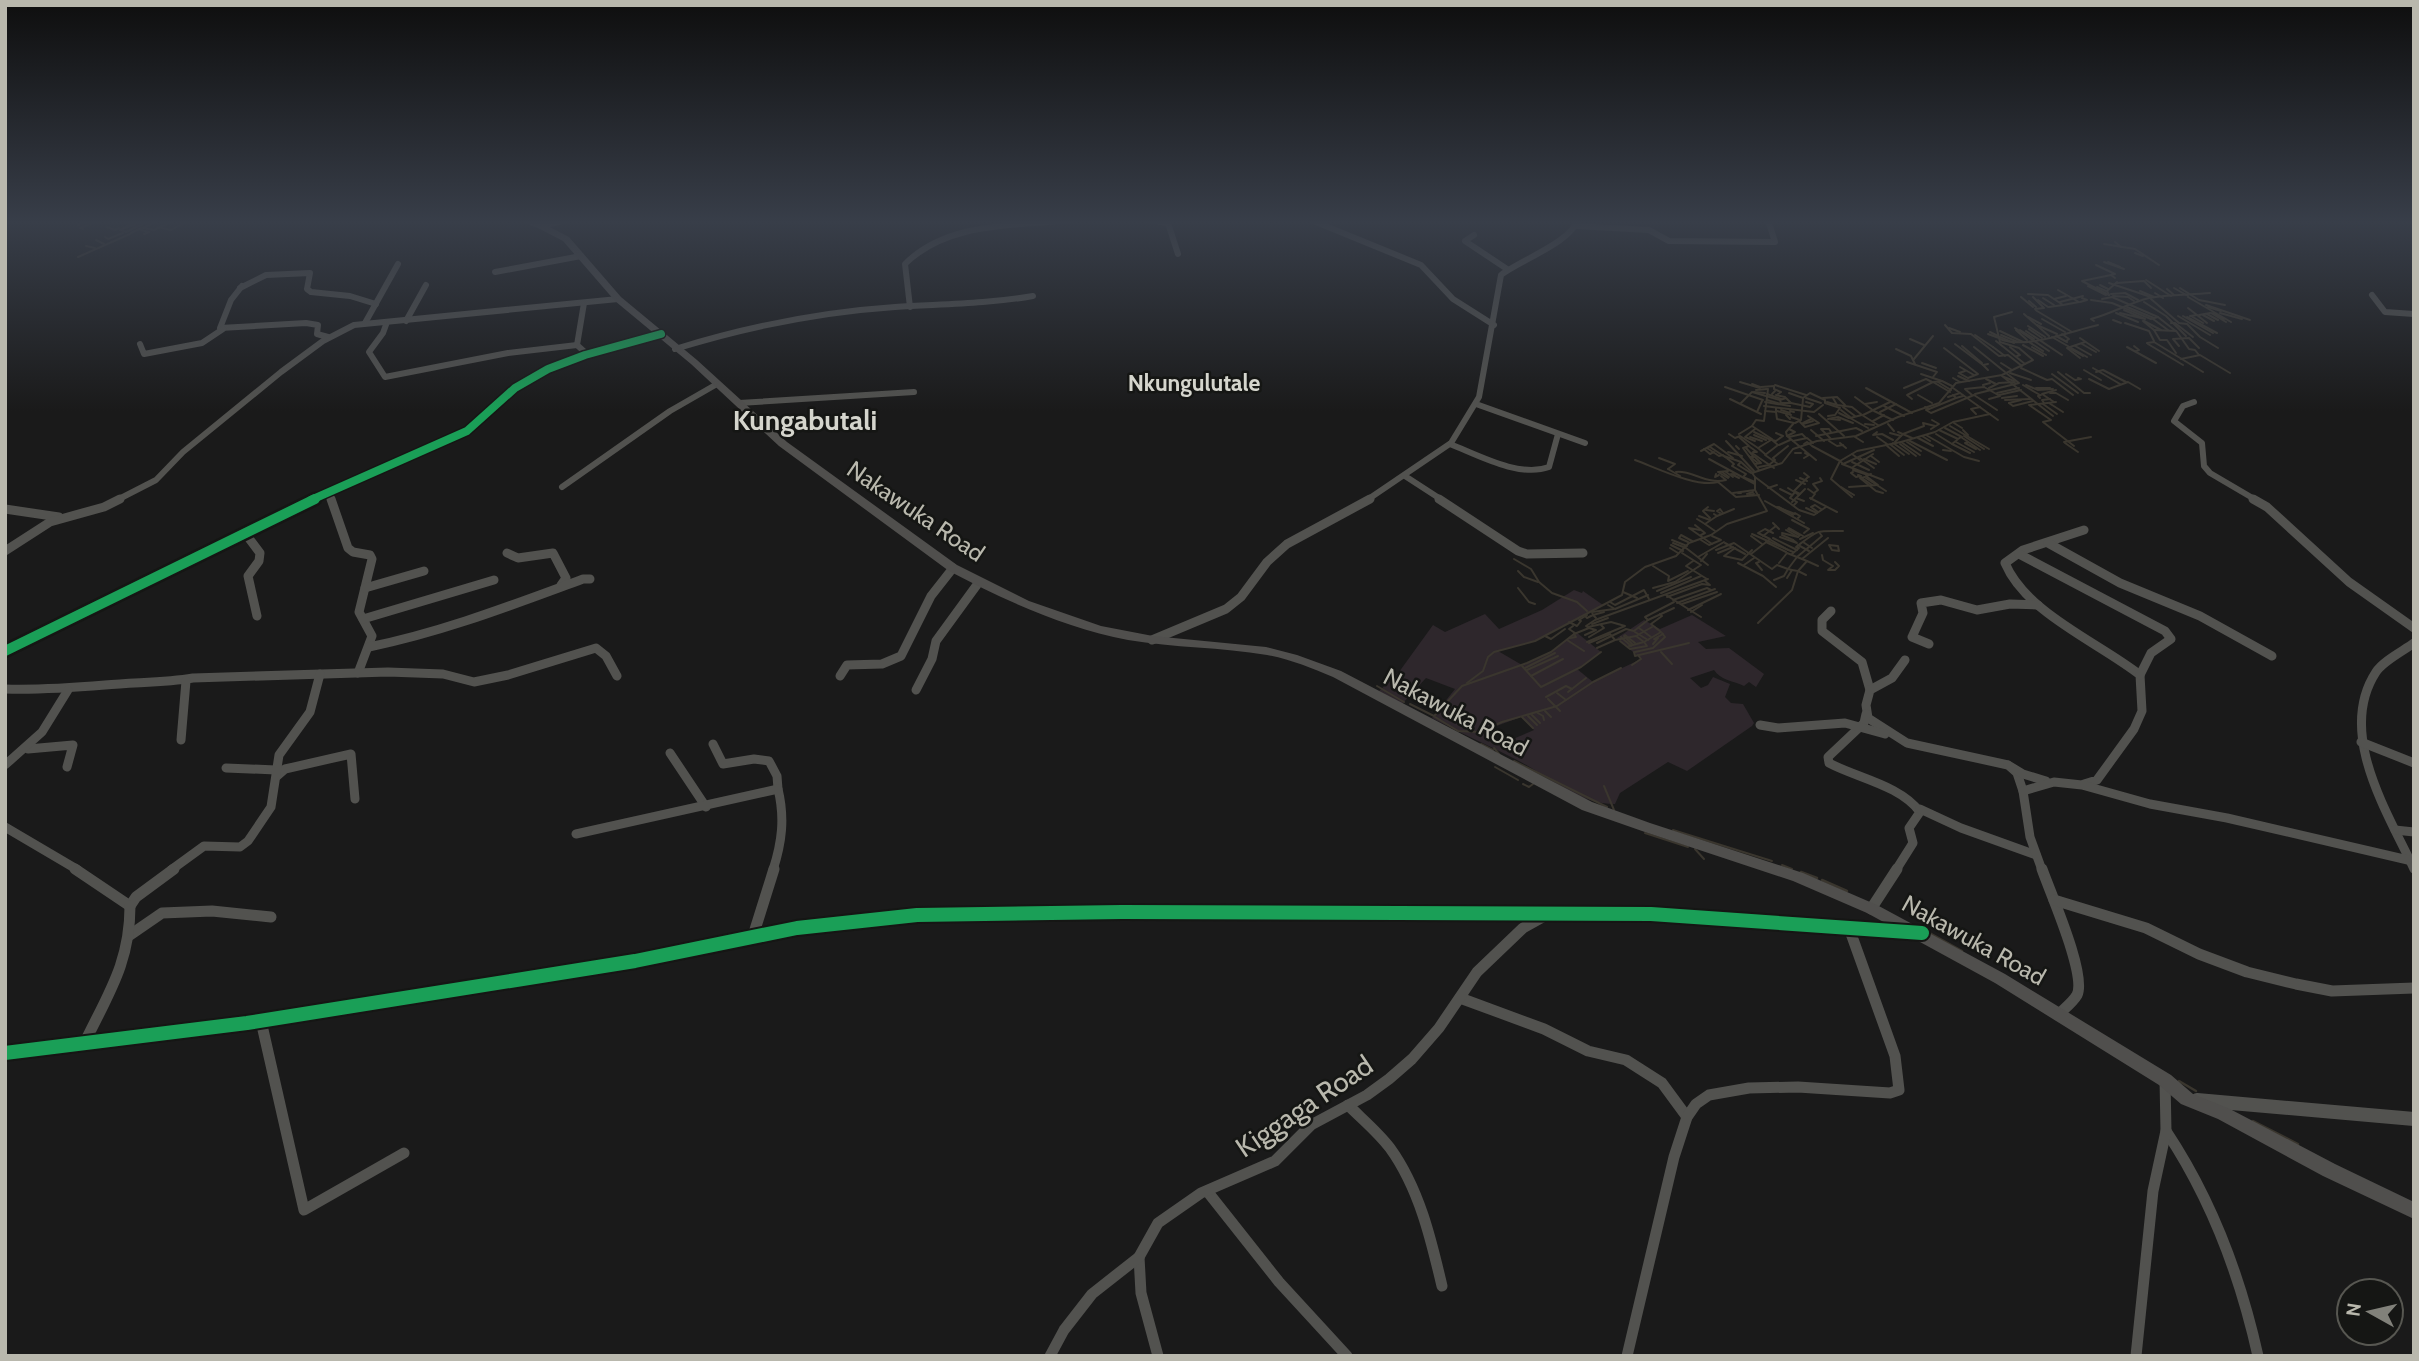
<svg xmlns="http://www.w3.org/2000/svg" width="2419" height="1361" viewBox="0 0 2419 1361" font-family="Cabin,sans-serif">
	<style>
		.green { fill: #2e272c; fill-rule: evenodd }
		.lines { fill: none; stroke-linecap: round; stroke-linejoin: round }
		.stream-far1 { stroke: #3a362e; stroke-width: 2 }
		.stream { stroke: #3a362e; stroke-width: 2.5 }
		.minor-far2 { stroke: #52524f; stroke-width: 6 }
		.minor-far1 { stroke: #52524f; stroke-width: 9 }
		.minor { stroke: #52524f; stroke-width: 11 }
		.tertiary { stroke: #52524f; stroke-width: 14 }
		.secondary { fill: #504f4d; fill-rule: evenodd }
		.cycleway-far2-casing { stroke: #151614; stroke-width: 11 }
		.cycleway-far1-casing { stroke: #151614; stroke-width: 15 }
		.cycleway-casing { stroke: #151614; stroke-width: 18 }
		.cycleway-far2 { stroke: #1a9f57; stroke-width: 8 }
		.cycleway-far1 { stroke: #1a9f57; stroke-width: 10 }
		.cycleway { stroke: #1a9f57; stroke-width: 14 }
		.labels { text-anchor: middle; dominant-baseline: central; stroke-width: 5; stroke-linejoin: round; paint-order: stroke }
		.far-quarter-label { font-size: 23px; font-weight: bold; fill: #d5d5cd; stroke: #151614 }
		.street-label { font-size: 24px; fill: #b9b8ad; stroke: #151614 }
		.quarter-label { font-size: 28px; font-weight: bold; fill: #d5d5cd; stroke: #151614 }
		.near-street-label { font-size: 28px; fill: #b9b8ad; stroke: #151614 }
	</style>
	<rect width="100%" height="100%" fill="#1a1a1a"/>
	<!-- green -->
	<path class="green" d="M 1574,590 L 1582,593 L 1583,591 L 1603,605 L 1535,641 L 1498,651 L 1522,665 L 1551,652 L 1576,632 L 1601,652 L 1577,669 L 1593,682 L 1641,659 L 1617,638 L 1644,620 L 1660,629 L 1692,615 L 1726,636 L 1698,642 L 1706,649 L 1729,648 L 1764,674 L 1756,687 L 1749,682 L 1744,686 C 1734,681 1720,680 1714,670 L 1690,678 L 1701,688 L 1708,685 L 1713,677 L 1730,684 L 1725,697 L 1731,703 L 1743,704 L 1754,723 L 1752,726 L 1687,771 L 1668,762 L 1620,793 L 1615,804 C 1578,804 1549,777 1519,761 C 1490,746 1460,733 1432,718 L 1455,689 L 1426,678 L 1402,704 L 1379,691 L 1399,672 L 1433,625 L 1445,632 L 1485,614 L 1499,629 L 1542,610 ZM 1521,717 L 1534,730 L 1499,745 L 1483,731 Z"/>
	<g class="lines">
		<!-- stream-far1 -->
		<g class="stream-far1">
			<path d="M 88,220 L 78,225 L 95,220"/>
			<path d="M 126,220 L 123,221 L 126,223"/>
			<path d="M 137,220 L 120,230 L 146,220"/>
			<path d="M 158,220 L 143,228 L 154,230 L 174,220"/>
			<path d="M 360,220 L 388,220"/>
			<path d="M 162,223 L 166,220"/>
			<path d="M 107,227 L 115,230 L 119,228"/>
			<path d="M 161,228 L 171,230 L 187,221 L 180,220"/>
			<path d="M 83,229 L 80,228 L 101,220"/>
			<path d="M 121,230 L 126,232 L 151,220"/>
			<path d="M 141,230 L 149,232 L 144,234"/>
			<path d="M 131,233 L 141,228"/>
			<path d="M 105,237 L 108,239 L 123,233"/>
			<path d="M 96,240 L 104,244"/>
			<path d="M 2115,242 L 2121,247"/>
			<path d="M 2104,244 L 2135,249 L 2159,265"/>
			<path d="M 86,246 L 95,248"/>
			<path d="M 2135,253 L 2143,256"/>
			<path d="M 78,257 L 130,234"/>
			<path d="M 2104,262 L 2124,269"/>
			<path d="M 2108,262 L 2120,267"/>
			<path d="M 2096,265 L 2115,274 L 2111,275"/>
			<path d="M 2146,280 L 2171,296"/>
			<path d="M 2109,283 L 2151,297"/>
			<path d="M 2117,283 L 2144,281 L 2151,288"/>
			<path d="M 2100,285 L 2108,289"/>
			<path d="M 2088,286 L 2106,295"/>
			<path d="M 2097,287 L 2106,291"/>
			<path d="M 2174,288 L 2188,296"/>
			<path d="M 2180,288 L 2199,300 L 2225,305"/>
			<path d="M 2167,289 L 2174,295"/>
			<path d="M 2058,290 L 2079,302 L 2063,305"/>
			<path d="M 2140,291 L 2154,297"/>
			<path d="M 2155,293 L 2163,298"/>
			<path d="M 2028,294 L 2048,295 L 2054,299"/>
			<path d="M 2111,294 L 2125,293 L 2138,300"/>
			<path d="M 2109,295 L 2082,281 L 2111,275 L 2115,278"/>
			<path d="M 2109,295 L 2107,291 L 2117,282"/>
			<path d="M 2113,296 L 2128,297 L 2134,301"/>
			<path d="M 2021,297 L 2033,307"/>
			<path d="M 2033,297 L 2044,308 L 2035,309 L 2037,311 L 2072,332"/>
			<path d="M 2188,297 L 2231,322"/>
			<path d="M 2043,298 L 2054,305"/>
			<path d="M 2102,299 L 2112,297 L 2158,317"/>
			<path d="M 2151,299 L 2179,323 L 2187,324 L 2200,337 L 2218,348"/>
			<path d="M 2038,300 L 2048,307"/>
			<path d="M 2091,300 L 2112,303 L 2151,319 L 2158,317 L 2177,332 L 2189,349 L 2195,350 L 2199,355"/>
			<path d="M 2029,301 L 2036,307"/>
			<path d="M 2060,302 L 2083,296"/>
			<path d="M 2080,302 L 2087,300 L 2082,298"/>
			<path d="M 2144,302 L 2166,316 L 2186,336"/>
			<path d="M 2206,305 L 2250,320"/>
			<path d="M 2049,307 L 2063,305 L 2054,299 L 2066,296"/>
			<path d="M 2127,307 L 2154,318"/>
			<path d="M 2208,307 L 2221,311"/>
			<path d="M 2188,308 L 2197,315 L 2190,316"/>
			<path d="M 2116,313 L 2138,322"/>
			<path d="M 2120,313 L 2145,319 L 2124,310"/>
			<path d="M 2211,313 L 2226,322"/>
			<path d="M 2213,313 L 2224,319"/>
			<path d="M 2220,313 L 2242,319"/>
			<path d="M 2024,314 L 2049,336"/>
			<path d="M 2207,314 L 2218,320"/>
			<path d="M 2197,315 L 2207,323"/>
			<path d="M 2199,315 L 2210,313"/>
			<path d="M 2203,315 L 2214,321"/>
			<path d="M 2178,316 L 2210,335"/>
			<path d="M 2183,316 L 2213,333"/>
			<path d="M 2191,316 L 2203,323"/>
			<path d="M 2028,317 L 2041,324"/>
			<path d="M 2187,317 L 2217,333"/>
			<path d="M 2042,319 L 2065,332"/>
			<path d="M 2153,319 L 2168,330"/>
			<path d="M 2113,320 L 2121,323"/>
			<path d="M 2094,321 L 2091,319 C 2111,314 2129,303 2149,298 C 2168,294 2190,295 2210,293"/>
			<path d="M 2143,321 L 2154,330 L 2160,340 L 2167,340 L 2176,353"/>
			<path d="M 2144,321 L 2161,330"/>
			<path d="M 2125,323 L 2149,331 L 2154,341"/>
			<path d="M 2171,323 L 2175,323 L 2193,337"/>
			<path d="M 1945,325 L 1952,333 L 1971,334 L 1999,356 L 2008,355 L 2022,366"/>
			<path d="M 2037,325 L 2057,334"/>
			<path d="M 2028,326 L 2045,337"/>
			<path d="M 1949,328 L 1960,332"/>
			<path d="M 2015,328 L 2049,351"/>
			<path d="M 2029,329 L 2042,338"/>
			<path d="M 2016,330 L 2027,340"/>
			<path d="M 2020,330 L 2034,339"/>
			<path d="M 2154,330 L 2176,331"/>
			<path d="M 2000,331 L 2023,342"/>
			<path d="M 2026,331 L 2062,355"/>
			<path d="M 1990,332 L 1998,336"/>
			<path d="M 1988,334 L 1999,338"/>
			<path d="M 2062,334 L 2069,339 L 2066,341"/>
			<path d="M 1975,335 L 1993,347"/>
			<path d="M 2001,335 L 2018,342"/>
			<path d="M 2056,336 L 2067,342"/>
			<path d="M 2000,337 L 2014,343"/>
			<path d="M 2052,337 L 2087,357"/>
			<path d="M 2080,338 L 2099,351"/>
			<path d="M 1910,339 L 1924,345"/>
			<path d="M 2000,339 C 2025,350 2071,331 2098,325"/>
			<path d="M 1996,341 L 2025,364"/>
			<path d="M 2029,342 L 2043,351"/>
			<path d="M 2147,343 L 2154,342 L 2203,372"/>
			<path d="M 1955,344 L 1983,365"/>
			<path d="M 2082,344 L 2096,352"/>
			<path d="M 2148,344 L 2183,365"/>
			<path d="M 2023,345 L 2043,356"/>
			<path d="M 1962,346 L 1982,363"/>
			<path d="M 2075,346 L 2091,355"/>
			<path d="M 2134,346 L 2139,350 L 2136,351"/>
			<path d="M 2179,346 L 2173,339 L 2189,338 L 2199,348"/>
			<path d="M 1974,347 L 2005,372"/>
			<path d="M 1993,347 L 2005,356"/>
			<path d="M 2010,347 L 2020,355 L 2017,356"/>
			<path d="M 2032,347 L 2046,355"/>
			<path d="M 2127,347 L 2156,363"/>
			<path d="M 1944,348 L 1978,374 L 1968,378"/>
			<path d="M 2069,348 L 2083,356"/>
			<path d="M 1896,349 L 1911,356 L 1915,364"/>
			<path d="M 2080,358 L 2067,348 L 2085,342"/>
			<path d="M 1914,359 L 1933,336"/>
			<path d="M 2181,359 L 2200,355 L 2230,373"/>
			<path d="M 1907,362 L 1937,372 L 1933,377"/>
			<path d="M 1922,363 L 1936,368"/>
			<path d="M 2001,363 L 2012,370"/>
			<path d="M 1988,364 L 1983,365 L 1988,370"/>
			<path d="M 1960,367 L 1974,375"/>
			<path d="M 2021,368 L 2047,380 L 2052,379 L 2073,395"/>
			<path d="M 2093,368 L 2120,384"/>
			<path d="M 2084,370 L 2101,380"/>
			<path d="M 1965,371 L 1959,373 L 1968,378"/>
			<path d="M 2058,372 L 2084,393 L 2090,393"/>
			<path d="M 2096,372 L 2103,370 L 2126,382"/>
			<path d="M 2010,373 L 2031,380"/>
			<path d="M 1921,374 L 1942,381"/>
			<path d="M 2052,374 L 2078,393"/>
			<path d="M 2066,374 L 2075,380 L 2081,379 L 2078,378"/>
			<path d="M 1958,376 L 1969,381"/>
			<path d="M 2002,376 L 2053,416"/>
			<path d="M 2004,377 L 2014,381"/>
			<path d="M 1953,378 L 1960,382"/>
			<path d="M 1986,379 L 1996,384"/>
			<path d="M 2089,379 L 2109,389 L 2128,382 L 2140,389"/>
			<path d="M 1740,382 L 1760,388"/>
			<path d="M 1934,382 L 1942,381 L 1952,386"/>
			<path d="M 1938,382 L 1951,390"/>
			<path d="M 1752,384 L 1760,387"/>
			<path d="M 1775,385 L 1806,395"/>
			<path d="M 2023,385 L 2040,395"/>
			<path d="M 2026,385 L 2038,390 L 2053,389"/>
			<path d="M 1725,387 L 1763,400"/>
			<path d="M 1761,387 L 1774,386 L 1774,389 L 1781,392 L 1778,394"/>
			<path d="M 1984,387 L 1983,385 L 1990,383"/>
			<path d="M 1866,388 L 1912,413"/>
			<path d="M 1904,388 L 1926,379 L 1932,382"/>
			<path d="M 1953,388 L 1998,420"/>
			<path d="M 1989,388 L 1999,383 L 2015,382"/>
			<path d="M 2036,388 L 2050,388"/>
			<path d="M 1756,390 L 1767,389"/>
			<path d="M 1754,392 L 1765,393"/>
			<path d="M 1789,393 L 1803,398 L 1810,393 L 1825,400 L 1825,403 L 1840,408 L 1835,415 L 1828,416"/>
			<path d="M 1997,393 L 2019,388"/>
			<path d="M 2050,393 L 2056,393 L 2068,400"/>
			<path d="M 1767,394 L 1781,399"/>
			<path d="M 1772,394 L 1775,391"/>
			<path d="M 1975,394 L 2019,383 L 2006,373"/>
			<path d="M 1776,395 L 1785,397"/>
			<path d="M 1918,395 L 1932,403"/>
			<path d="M 1953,395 L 1956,398 L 1963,396"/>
			<path d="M 1972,395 L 1965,389 L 1984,387 L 2000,396 L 1989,399"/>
			<path d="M 1999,395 L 2021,390"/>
			<path d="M 1855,397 L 1874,411 L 1893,420"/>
			<path d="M 1948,397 L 1960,393"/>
			<path d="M 1786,398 L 1791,403 L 1781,403 L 1780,400 Z"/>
			<path d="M 1806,398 L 1821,403"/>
			<path d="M 1823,398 L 1837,397 L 1845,405"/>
			<path d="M 2002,398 L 2017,396"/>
			<path d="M 2040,398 L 2038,396 L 2041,395"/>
			<path d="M 1730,399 L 1761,414"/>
			<path d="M 1912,399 L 1907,395 L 1933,382 L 1950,392"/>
			<path d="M 1767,400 L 1781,404"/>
			<path d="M 2005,400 L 2030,399"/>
			<path d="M 1765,402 L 1790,406"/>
			<path d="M 1827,402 L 1837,405 L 1833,398"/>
			<path d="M 2054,402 L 2042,394 L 2056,390"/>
			<path d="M 2056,402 L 2029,405 L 2051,420 L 2043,422 L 2074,446"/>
			<path d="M 1741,403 L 1752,392 L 1780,400"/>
			<path d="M 1791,403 L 1810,407 L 1813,404 L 1806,402"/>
			<path d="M 2009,403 L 2013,406 L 2033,401"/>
			<path d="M 2009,403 L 2021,400"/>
			<path d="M 2044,403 L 2042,400 L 2050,399"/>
			<path d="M 2049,403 L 2063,412"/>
			<path d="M 1865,404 L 1877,402"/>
			<path d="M 2043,404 L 2057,414"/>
			<path d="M 1837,405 L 1852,407 L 1862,415 L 1850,418 L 1868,428"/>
			<path d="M 1764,406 L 1814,412 L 1823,405"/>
			<path d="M 1884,406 L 1904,416"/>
			<path d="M 1843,407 L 1855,416"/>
			<path d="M 1925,407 L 1929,409 L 1956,398"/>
			<path d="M 1929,409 L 1926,410 L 1931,413 L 1974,395 L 1997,410"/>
			<path d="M 1781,410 L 1790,413"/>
			<path d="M 1841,410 L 1850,417"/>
			<path d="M 1765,411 L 1776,412 L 1776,408"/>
			<path d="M 1777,411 L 1791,415"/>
			<path d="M 1790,411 L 1794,412"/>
			<path d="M 1757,412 L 1762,401"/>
			<path d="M 1776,412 L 1777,419 L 1794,423 L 1786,432 L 1787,436 L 1816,460"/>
			<path d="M 1880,412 L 1896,404"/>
			<path d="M 1839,413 L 1849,418"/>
			<path d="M 1819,414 L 1844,436"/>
			<path d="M 1976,414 L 1971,409 L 1980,407"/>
			<path d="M 1786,415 L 1790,419"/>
			<path d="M 1862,415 L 1878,425"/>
			<path d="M 1863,415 L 1890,402"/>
			<path d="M 1791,417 L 1800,420"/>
			<path d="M 1828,419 L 1838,417 L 1853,423"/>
			<path d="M 1831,419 L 1840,420 L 1838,419"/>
			<path d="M 1873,421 L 1884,415"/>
			<path d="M 1800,422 L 1805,427 L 1819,423 L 1808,416"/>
			<path d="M 1795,423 L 1801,420 L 1803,399"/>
			<path d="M 1803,423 L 1811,419"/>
			<path d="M 1954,423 L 1962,428"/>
			<path d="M 1803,424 L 1813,421"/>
			<path d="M 1865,424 L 1874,425"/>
			<path d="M 1888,424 L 1894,431"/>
			<path d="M 1752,426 L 1756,420 L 1764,421 L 1768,389"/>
			<path d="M 1950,426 L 1989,449"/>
			<path d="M 1945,428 L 1962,437"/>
			<path d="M 1755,429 L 1745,437 L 1755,441"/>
			<path d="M 1931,429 L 1939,424 L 1932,420"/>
			<path d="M 1811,430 L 1824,441"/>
			<path d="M 1939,430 L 1958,439 L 1961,437 L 1980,450"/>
			<path d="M 1963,430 L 1968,435"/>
			<path d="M 1754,432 L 1771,440"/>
			<path d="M 1831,432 L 1829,429 L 1821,429 L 1831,439"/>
			<path d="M 1877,432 L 1873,435 L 1882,434 L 1893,440"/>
			<path d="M 1898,432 L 1912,438"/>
			<path d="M 1776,433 L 1783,436 L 1776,441 L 1772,440 L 1778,445 L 1765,455 L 1778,464"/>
			<path d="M 1890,433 L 1901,436"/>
			<path d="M 1729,434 L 1735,438 L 1740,436 L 1758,448"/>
			<path d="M 1739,434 L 1752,426 L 1772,439"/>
			<path d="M 1936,434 L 1952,444 L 1957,440"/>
			<path d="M 1754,435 L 1766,440"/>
			<path d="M 1926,435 L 1964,457 L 1979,461"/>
			<path d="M 1787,436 L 1795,432 L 1789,429"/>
			<path d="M 1816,436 L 1856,428 L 1862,431"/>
			<path d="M 1922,436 L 1930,441"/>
			<path d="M 1964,436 L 1984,449"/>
			<path d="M 1739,437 L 1749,446 L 1743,448 L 1759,470"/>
			<path d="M 1750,437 L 1762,441"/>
			<path d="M 1789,437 L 1802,434 L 1806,438"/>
			<path d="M 1855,437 L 1863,442"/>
			<path d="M 1877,437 L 1887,444"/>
			<path d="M 1918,438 L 1933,446"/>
			<path d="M 1908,440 L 1947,460"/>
			<path d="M 1726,441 L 1754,471"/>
			<path d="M 1793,441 L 1807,438 L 1813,443"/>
			<path d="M 1829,441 L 1837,446 L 1843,445"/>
			<path d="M 1895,442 L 1903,434 L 1924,426 L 1923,423 L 1935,426"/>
			<path d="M 1901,442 L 1920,455"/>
			<path d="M 1907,442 L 1921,451"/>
			<path d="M 1956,442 L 1974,452"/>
			<path d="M 1968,442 L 1965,443 L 1976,449"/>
			<path d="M 2064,442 L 2091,437"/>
			<path d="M 1840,443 L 1846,448"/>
			<path d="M 1893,443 L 1909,454"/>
			<path d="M 2065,443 L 2078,452"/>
			<path d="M 1804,444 L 1807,442 L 1811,445"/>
			<path d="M 1900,444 L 1916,456"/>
			<path d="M 1952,444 L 1970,453"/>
			<path d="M 1779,445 L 1790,440"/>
			<path d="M 1886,445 L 1899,456"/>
			<path d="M 1891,445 L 1904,455"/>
			<path d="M 1736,446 L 1739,449"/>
			<path d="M 1812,446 L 1840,461 L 1831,479 L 1852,497"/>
			<path d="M 1710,447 L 1728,459"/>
			<path d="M 1750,447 L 1757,452 L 1753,452"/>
			<path d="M 1707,448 L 1719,456 L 1723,455"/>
			<path d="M 1746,448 L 1754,457 L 1751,457"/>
			<path d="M 1704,449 L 1710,454 L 1714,452"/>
			<path d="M 1874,450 L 1843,464 L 1840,461 L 1857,451 L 1901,442 L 1935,432 L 1953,422 L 1990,414"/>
			<path d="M 1943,450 L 1951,451"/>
			<path d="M 1701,451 L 1714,444 L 1733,458"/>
			<path d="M 1728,452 L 1742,456"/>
			<path d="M 1752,453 L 1774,468"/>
			<path d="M 1795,453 L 1801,453"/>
			<path d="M 1765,454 L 1758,448 L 1771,440"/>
			<path d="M 1852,454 L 1860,460"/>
			<path d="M 1724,456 L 1741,462 L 1753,473"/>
			<path d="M 1749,456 L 1758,463"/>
			<path d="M 1871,456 L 1879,462"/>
			<path d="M 1755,457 L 1761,463 L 1755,464"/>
			<path d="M 1659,458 L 1675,464 L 1668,469"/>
			<path d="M 1804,458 L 1809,455 L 1805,453"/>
			<path d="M 1860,458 L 1874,468"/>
			<path d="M 1709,459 L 1755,484"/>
			<path d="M 1728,459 L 1734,464 L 1732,466 L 1746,474 L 1743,477 L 1755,482"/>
			<path d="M 1864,459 L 1876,464"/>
			<path d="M 1635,460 C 1657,468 1697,488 1718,482 L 1736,497 L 1759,495"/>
			<path d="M 1852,462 L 1869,470"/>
			<path d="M 1740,463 L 1738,465 L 1751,473"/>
			<path d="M 1842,464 L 1883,480"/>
			<path d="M 1759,467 L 1769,465 L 1775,460 L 1773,458 L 1788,446"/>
			<path d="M 1853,467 L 1873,454"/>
			<path d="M 1668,469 L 1680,476"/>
			<path d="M 1853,470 L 1868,475"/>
			<path d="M 1728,471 L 1718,472 L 1728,478"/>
			<path d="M 1676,472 C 1692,470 1707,485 1726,480 L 1721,476"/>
			<path d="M 1722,472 L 1729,477"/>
			<path d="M 1726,472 L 1733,477"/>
			<path d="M 1853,472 L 1851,473 L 1856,477 L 1861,476 L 1858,475"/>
			<path d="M 1733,473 L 1735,475"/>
			<path d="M 1804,473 L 1809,477"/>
			<path d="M 1716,474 L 1715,477 L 1719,475"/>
			<path d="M 1731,474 L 1739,478"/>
			<path d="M 1859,476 L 1872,485"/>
			<path d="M 1755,477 L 1799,510 L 1814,515 L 1826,507"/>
			<path d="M 1865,477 L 1860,478 L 1876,491 L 1883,493"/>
			<path d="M 1800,478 L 1807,481"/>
			<path d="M 1866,478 L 1886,491"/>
			<path d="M 1796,480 L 1805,484"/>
			<path d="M 1841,487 L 1854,495"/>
			<path d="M 1849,487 L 1878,485 L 1866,476 L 1871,474"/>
			<path d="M 1768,488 L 1777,485"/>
			<path d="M 1788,488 L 1799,495"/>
			<path d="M 1780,489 L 1792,495"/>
			<path d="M 1808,489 L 1815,494 L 1811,499"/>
			<path d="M 1733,493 L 1755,490"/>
			<path d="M 1738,493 L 1741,493"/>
			<path d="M 1814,493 L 1818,490 L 1813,484 L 1822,481 L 1820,478"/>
			<path d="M 1747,494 L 1753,492"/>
			<path d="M 1800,494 L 1794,491 L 1808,477"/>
			<path d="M 1749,495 L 1754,494"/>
			<path d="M 1796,498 L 1804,501"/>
			<path d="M 1810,498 L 1837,512"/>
			<path d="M 1765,501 L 1804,523"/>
			<path d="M 1792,502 L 1805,489"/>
			<path d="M 1794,505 L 1797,502 L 1790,498 L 1795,492"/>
			<path d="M 1708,507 L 1703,511 L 1710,518"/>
			<path d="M 1777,507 L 1795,514"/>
			<path d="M 1779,507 L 1793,515"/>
			<path d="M 1806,508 L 1817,513"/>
			<path d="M 1706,510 L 1714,511"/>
			<path d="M 1818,512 L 1811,507 L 1815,505 L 1821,509"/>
			<path d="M 1720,513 L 1717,511 L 1720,509 L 1723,513"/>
			<path d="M 1795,513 L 1800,516 L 1798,518"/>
			<path d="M 1714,514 L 1717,516 L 1734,509"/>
			<path d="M 1699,516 L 1710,520"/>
			<path d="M 1697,519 L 1705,524"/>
			<path d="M 1792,520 L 1809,529 L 1804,533"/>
			<path d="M 1773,523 L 1779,529"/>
			<path d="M 1695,525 L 1705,533 L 1701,535"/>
			<path d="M 1789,528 L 1803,536"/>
			<path d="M 1788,529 L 1799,535"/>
			<path d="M 1700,530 L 1689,528 L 1712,544"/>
			<path d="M 1786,530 L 1798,537 L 1800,535"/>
			<path d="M 1715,531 L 1705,524 L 1717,516"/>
			<path d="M 1782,533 L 1798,537"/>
			<path d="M 1752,534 L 1793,552"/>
			<path d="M 1782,535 L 1793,540"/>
			<path d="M 1751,536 L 1762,544"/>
			<path d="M 1763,536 L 1776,526"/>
			<path d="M 1780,537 L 1797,543 L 1793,540"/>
			<path d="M 1773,538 L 1797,550"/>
			<path d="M 1800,539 L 1813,533"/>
			<path d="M 1672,540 L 1687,546"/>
			<path d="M 1701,540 L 1709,545 L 1721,540 L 1712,536"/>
			<path d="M 1771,540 L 1788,550"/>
			<path d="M 1688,542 L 1679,538 L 1681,535 L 1692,541"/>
			<path d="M 1766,542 L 1786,552"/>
			<path d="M 1803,542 L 1812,548"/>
			<path d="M 1673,543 L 1686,548 L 1708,565"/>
			<path d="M 1725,543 L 1745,554"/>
			<path d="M 1671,545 L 1683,551"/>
			<path d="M 1798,545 L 1809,551"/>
			<path d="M 1829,545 L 1838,546 L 1839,551 L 1832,550 Z"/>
			<path d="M 1670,548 L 1678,553"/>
			<path d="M 1735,548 L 1724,556 L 1742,560 L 1752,550"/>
			<path d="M 1716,550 L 1734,543 L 1772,569 L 1777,565 L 1788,569 L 1784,576 L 1774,580"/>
			<path d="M 1718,553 L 1733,547"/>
			<path d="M 1751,554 L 1770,539 L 1758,533 L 1765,529 L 1773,533"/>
			<path d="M 1792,554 L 1799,548 L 1796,547 C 1820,529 1815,531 1843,531"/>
			<path d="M 1822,555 L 1823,560 L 1833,566 L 1828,570 L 1835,570 L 1839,566 L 1835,562"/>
			<path d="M 1698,557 L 1724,542"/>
			<path d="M 1514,559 L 1531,569 L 1539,582 L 1552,593 L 1577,602 L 1587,611"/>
			<path d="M 1802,559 L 1828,538"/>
			<path d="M 1693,561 L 1686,566 L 1707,579"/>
			<path d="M 1701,561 L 1707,554"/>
			<path d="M 1759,562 L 1756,563 L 1762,570"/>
			<path d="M 1738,563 L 1763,576 L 1776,587"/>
			<path d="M 1779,563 L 1787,553 L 1797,557 L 1822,536 L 1819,532"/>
			<path d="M 1744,565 L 1754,558"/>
			<path d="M 1653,566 L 1669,576 L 1668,581 L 1688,571"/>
			<path d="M 1518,571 L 1524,577 L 1538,582"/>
			<path d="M 1806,575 L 1798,571 L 1807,561 L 1818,566"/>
			<path d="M 1787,578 L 1792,570 L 1788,569 L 1797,557 L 1807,561"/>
			<path d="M 1518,588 L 1529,602 L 1535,604"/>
			<path d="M 1653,588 L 1675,582 L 1701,565 L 1682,553"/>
			<path d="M 1657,591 L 1691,577"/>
			<path d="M 1623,592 L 1637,598"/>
			<path d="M 1661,593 L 1701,576"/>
			<path d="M 1666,595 L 1701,617"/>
			<path d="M 1667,597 L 1702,584 L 1710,585 L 1705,581"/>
			<path d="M 1673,600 L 1707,588 L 1711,590"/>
			<path d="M 1610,602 L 1615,605 L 1644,590 L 1649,599"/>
			<path d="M 1677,603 L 1715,589"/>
			<path d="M 1682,604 L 1717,592"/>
			<path d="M 1608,605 L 1615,609 L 1648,595"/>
			<path d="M 1688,610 L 1721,594"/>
			<path d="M 1691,612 L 1702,605"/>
			<path d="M 1585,616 L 1587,618 L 1593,615 L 1592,612 L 1614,609"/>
			<path d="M 1596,618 L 1593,615 L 1604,612"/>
			<path d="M 1648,620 L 1645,617 L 1674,602"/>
			<path d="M 1569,622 L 1577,626 L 1581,621 L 1579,620 L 1587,615"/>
			<path d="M 1758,623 L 1792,590 L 1798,571 L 1792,570"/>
			<path d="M 1592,624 L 1608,618"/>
			<path d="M 1573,626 L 1569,629 L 1575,633"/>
			<path d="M 1639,628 L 1651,637"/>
			<path d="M 1635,632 L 1648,640"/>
			<path d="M 1585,635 L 1596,630 L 1589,628"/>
			<path d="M 1625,635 L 1635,643"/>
			<path d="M 1545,636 L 1551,639 L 1565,629"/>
			<path d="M 1624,636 L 1633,645"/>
			<path d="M 1636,636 L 1652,627"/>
			<path d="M 1589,637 L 1604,628 L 1601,625"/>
			<path d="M 1621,637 L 1631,646"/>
			<path d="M 1570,638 L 1576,637 L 1574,634"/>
			<path d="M 1567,640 L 1584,651"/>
			<path d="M 1615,640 L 1636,636 L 1644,642 L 1629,646"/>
			<path d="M 1620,641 L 1630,649 L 1647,646 L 1644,642 L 1661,632 L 1651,624 L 1662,616 L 1660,614"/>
			<path d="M 1587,642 L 1625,626 L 1611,622 L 1588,627"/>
			<path d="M 1589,643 L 1610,634 L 1615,640 L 1597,648"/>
			<path d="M 1597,643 L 1626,629 L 1634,631 L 1648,620 L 1674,608"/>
			<path d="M 1653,644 L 1658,638 L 1654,639 L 1663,634"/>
			<path d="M 1634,652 L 1635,656 L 1689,643"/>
			<path d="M 1635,652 L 1653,648 L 1665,637 L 1662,633"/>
			<path d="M 1661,652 L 1672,664"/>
			<path d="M 1632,665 L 1641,659 L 1638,655"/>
			<path d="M 1522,666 L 1541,687 L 1581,667 L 1601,652"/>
			<path d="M 1525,668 L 1555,653"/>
			<path d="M 1527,670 L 1558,656"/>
			<path d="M 1531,676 L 1563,659"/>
			<path d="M 1467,683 L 1483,671 L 1488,657 L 1494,652 L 1535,641 L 1622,595 L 1625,582 L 1645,567 L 1676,556 L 1689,543 L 1711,535 L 1727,524 L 1767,511 L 1755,490 L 1755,477 L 1752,473 L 1782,463 L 1793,449 L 1817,441 L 1856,436 L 1898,417 L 1939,403 L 1956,383 L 2002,375 L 2033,360 L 2019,348 L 2000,342 L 1994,317 L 2012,312"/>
			<path d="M 1377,686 L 1404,702"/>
			<path d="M 1568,692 L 1586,678"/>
			<path d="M 1557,693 L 1566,700"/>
			<path d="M 1546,697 L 1566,686 L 1572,689"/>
			<path d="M 1548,699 L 1560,711"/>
			<path d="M 1410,704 L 1434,716 L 1462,686 L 1527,663 L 1551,652 L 1574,634 L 1589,628 L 1586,626 L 1595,620 L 1708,579"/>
			<path d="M 1545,711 L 1551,717"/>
			<path d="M 1536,712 L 1543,716 L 1544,720"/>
			<path d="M 1531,714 L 1540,723"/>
			<path d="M 1528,716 L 1537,725"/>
			<path d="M 1435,717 L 1458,731 L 1479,732 L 1502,722 L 1557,706 L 1593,682 L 1621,668"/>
			<path d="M 1522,717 L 1533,728"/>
			<path d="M 1481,744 L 1493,750"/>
			<path d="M 1494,748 L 1499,754"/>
			<path d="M 1514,761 L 1607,807"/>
			<path d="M 1495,767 L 1518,780"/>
			<path d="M 1523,784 L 1529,787 L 1533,784"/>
			<path d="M 1604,786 L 1614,810"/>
			<path d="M 1673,830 L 1772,861"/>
			<path d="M 1645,833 L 1688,847"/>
			<path d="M 1695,849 L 1704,859"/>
			<path d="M 1782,865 L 1792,869"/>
		</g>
		<!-- stream -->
		<g class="stream">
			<path d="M 1801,872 L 1817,878"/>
			<path d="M 1822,880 L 1847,891"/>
			<path d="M 1924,930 L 1962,951"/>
			<path d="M 1903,937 L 1915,939"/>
			<path d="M 2179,1081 L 2196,1091"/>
			<path d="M 2253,1121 L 2298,1144"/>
		</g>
		<!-- minor-far2 -->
		<g class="minor-far2">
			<path d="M 1148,220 L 1168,223 L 1178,254"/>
			<path d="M 1311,220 L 1421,265 L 1453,299 L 1494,325"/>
			<path d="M 541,226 L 567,220"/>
			<path d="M 1576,226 L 1649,230 L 1669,241 L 1775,242 L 1768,220"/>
			<path d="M 1474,235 L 1465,241 L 1507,269"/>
			<path d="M 495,272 L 581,256"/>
			<path d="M 242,286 L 231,300 L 220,328 L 306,323 L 318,325 L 317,334 L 328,337"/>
			<path d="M 240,288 L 266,275 L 310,273 L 307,289 L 311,292 L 350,296 L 376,304"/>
			<path d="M 2372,295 L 2385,312 L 2414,314"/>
			<path d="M 584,303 L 577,345 L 588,355"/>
			<path d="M 910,307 L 905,264 C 947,222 1013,226 1069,220"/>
			<path d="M 406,321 L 426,285"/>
			<path d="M 387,322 L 383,333 L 369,352 L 385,377 L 508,353 L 577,345"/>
			<path d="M 365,323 L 398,264"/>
			<path d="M 140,344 L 144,354 L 202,343 L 223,329"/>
			<path d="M 675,349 C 746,327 821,312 895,307 C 941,304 987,304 1033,296"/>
			<path d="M 2194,402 L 2183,406 L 2174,421 L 2202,443 L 2204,466 L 2210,473 L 2256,500"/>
			<path d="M 739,403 L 914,392"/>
			<path d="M 1476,404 L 1585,443"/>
			<path d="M 1450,444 C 1478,455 1519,478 1549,467 L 1558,434"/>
			<path d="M 1405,476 L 1442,500"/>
			<path d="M 562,487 L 670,411 L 717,384"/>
			<path d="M 329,493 L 332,500"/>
			<path d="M 117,500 L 156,480 L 183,452 L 281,372 L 323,341 L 354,325 L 618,299"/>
			<path d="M 311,500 L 467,431 L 515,388 L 548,369 L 585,355 L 661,334"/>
			<path d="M 1367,500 L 1451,443 L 1479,397 L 1501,275 C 1519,261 1573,241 1577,220"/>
		</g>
		<!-- minor-far1 -->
		<g class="minor-far1">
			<path d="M 331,499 L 348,548 L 353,552 L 370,555 L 372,559 L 359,612 L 372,636 L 358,673"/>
			<path d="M 1439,499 L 1518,551 L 1527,554 L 1583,553"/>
			<path d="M 2253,499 L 2267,507 L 2349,582 L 2414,628"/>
			<path d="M 5,509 L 59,517"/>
			<path d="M 2084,530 L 2023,550 L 2005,563 C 2026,613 2098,642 2140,675 L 2142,711 L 2134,729 L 2097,780 L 2084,784"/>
			<path d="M 245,533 L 260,553 L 259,561 L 248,576 L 257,616"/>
			<path d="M 2048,543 L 2120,583 L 2200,616 L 2272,656"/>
			<path d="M 5,551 L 50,522 L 104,507 L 120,499"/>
			<path d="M 507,553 L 518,558 L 553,553 L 566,578 L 561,585"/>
			<path d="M 2019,554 L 2165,631 L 2171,639 L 2151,653 L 2140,675"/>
			<path d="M 365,588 L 424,571"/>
			<path d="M 1831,611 L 1822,620 L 1822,631 L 1862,662 L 1870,690"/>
			<path d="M 363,619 L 494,580"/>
			<path d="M 1152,640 L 1226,609 L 1241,597 L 1267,562 L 1287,544 L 1370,499"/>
			<path d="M 2414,643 C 2403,651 2383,661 2376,672 C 2336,733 2388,813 2414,869"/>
			<path d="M 1929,644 L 1912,637 L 1923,613 L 1921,603 L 1941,600 L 1977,610 L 2010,604 L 2038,605"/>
			<path d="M 369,647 C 443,632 512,605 583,579 L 590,579"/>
			<path d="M 5,651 L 315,499"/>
			<path d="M 1905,660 L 1892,678 L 1870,690 L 1866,705 L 1868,718 L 1907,743 L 2008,765 L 2017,773 L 2023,791"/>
			<path d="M 840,676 L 847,665 L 882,664 L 901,656 L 931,596 L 953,568"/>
			<path d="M 5,689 C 41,690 69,688 105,685 C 134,682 163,683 193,678 L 388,672 L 443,674 L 474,682 L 508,675 L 596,648 L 606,656 L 617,676"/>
			<path d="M 916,690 L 932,659 L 936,641 L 979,582"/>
			<path d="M 1866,714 L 1864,723 L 1828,757 L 1829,763 C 1857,778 1900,785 1920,812 L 1909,828 L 1913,843 L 1896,870"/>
			<path d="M 1760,725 L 1778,728 L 1845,723 L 1885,734"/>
			<path d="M 181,740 L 186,681"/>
			<path d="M 2361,742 L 2414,763"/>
			<path d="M 713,744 L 723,764 L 754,759 L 769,761 L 777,776 L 778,789"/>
			<path d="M 28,749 L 73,745 L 67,767"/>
			<path d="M 670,753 L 706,807"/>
			<path d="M 5,765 L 42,732 L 68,690"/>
			<path d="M 2008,765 L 2023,774 L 2046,781"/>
			<path d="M 226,768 L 276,770"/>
			<path d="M 277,776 L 285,769 L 351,754 L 355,799"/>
			<path d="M 1920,809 L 1961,828 L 2036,855"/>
			<path d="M 5,827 L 78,870"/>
			<path d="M 2395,830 L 2414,832"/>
			<path d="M 576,834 L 778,789 C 785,818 782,842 773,870"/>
			<path d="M 171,870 L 204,846 L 240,847 L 248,841 L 271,807 L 279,755 L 310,712 L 320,674"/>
			<path d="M 2042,870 L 2030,837 L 2023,791 L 2054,782 L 2082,785 L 2150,804 L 2227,818 L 2408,860"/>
		</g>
		<!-- minor -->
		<g class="minor">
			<path d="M 75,869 L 130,906 L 136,897 L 174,869"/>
			<path d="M 2042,869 C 2050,892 2087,975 2077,995 C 2073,1002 2064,1009 2058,1015"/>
			<path d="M 2054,900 L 2146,928 L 2199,954 L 2247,972 L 2296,984 L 2332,991 L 2414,988"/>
			<path d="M 1871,909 L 1897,869"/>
			<path d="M 130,935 L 162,913 L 212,911 L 271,917"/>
			<path d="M 753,936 L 774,869"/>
			<path d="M 1460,998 L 1544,1029 L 1588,1051 L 1626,1060 L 1662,1083 L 1687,1117"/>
			<path d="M 261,1021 L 304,1210 L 404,1153"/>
			<path d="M 84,1044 C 108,994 130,963 130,906"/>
			<path d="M 5,1053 L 247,1023 L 635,961 L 797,928 L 917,915 L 1122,912 L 1651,914 L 1910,932"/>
			<path d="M 1348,1105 C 1362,1119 1378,1132 1390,1148 C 1419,1188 1431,1239 1442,1286"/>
			<path d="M 2166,1131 C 2212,1200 2240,1275 2258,1356"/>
			<path d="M 1207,1191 L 1279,1282 L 1347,1356"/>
			<path d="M 1139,1257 L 1141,1293 L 1158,1356"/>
			<path d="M 1050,1356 L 1064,1330 L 1092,1294 L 1139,1257 L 1158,1223 L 1201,1193 L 1275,1161 L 1311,1125 L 1367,1095 L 1389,1079 L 1412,1059 L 1439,1028 L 1477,972 L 1523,928 L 1550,913"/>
			<path d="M 1627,1356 L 1674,1157 L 1687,1117 L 1696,1104 L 1709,1095 L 1749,1088 L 1798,1087 L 1890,1093 L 1899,1090 L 1895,1056 L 1849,928"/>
			<path d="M 2136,1356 L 2153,1191 L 2166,1131 L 2165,1080"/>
		</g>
		<!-- tertiary -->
		<path class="tertiary" d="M 2197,1100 L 2414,1119"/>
		<!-- secondary -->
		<path class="secondary" d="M 517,220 L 531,220 L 544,224 L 569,237 L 621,297 L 697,360 L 787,442 L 957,565 L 1029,601 L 1101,626 L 1153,636 L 1266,647 L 1297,655 L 1341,671 L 1592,802 L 1650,823 L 1803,873 L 1877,905 L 2005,974 L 2171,1075 L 2193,1094 L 2230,1109 L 2335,1164 L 2414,1202 L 2414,1219 L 2323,1176 L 2218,1119 L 2181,1104 L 2159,1085 L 1995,983 L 1867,913 L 1793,881 L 1642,831 L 1582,810 L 1333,677 C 1311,668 1290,659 1267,655 C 1221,647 1174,648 1128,640 C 1065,628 1006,601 949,571 L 779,446 L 691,364 L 615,301 L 563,241 L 538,228 Z"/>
		<!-- cycleway-far2 casing -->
		<g class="cycleway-far2-casing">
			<path id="cycleway-far2" d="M 311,500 L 467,431 L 515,388 L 548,369 L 585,355 L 661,334"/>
		</g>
		<!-- cycleway-far1 casing -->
		<g class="cycleway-far1-casing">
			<path id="cycleway-far1" d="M 5,651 L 315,499"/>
		</g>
		<!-- cycleway casing -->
		<g class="cycleway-casing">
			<path id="cycleway" d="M 5,1053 L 247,1023 L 635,961 L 797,928 L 917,915 L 1122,912 L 1651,914 L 1922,933"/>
		</g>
		<!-- cycleway-far2 -->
		<use href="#cycleway-far2" class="cycleway-far2"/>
		<!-- cycleway-far1 -->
		<use href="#cycleway-far1" class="cycleway-far1"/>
		<!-- cycleway -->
		<use href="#cycleway" class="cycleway"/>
	</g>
	<!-- sky -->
	<linearGradient id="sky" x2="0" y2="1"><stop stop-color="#0e0e0e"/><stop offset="0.54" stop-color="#383e49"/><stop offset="1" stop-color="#383e49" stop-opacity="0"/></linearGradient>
	<rect width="2419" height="411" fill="url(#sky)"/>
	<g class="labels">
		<!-- far-quarter labels -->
		<g class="far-quarter-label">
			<text x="1194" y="383">Nkungulutale</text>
		</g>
		<!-- street labels -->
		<g class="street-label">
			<text transform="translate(916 511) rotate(34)">Nakawuka Road</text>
			<text transform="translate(1456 712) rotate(28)">Nakawuka Road</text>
			<text transform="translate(1974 940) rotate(29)">Nakawuka Road</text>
		</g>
		<!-- quarter labels -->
		<g class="quarter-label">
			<text x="805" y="420">Kungabutali</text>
		</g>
		<!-- near-street labels -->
		<g class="near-street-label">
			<text transform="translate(1304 1106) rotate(-34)">Kiggaga Road</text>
		</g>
	</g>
	<!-- border -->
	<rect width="2419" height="1361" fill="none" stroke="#b9b8ad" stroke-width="14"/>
	<!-- north arrow -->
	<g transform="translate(2370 1312) rotate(278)"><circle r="33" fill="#151614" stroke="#575751" stroke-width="2"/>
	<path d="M0-5L12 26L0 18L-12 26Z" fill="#81817a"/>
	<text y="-10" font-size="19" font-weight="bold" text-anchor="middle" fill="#b9b8ad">N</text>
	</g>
</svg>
